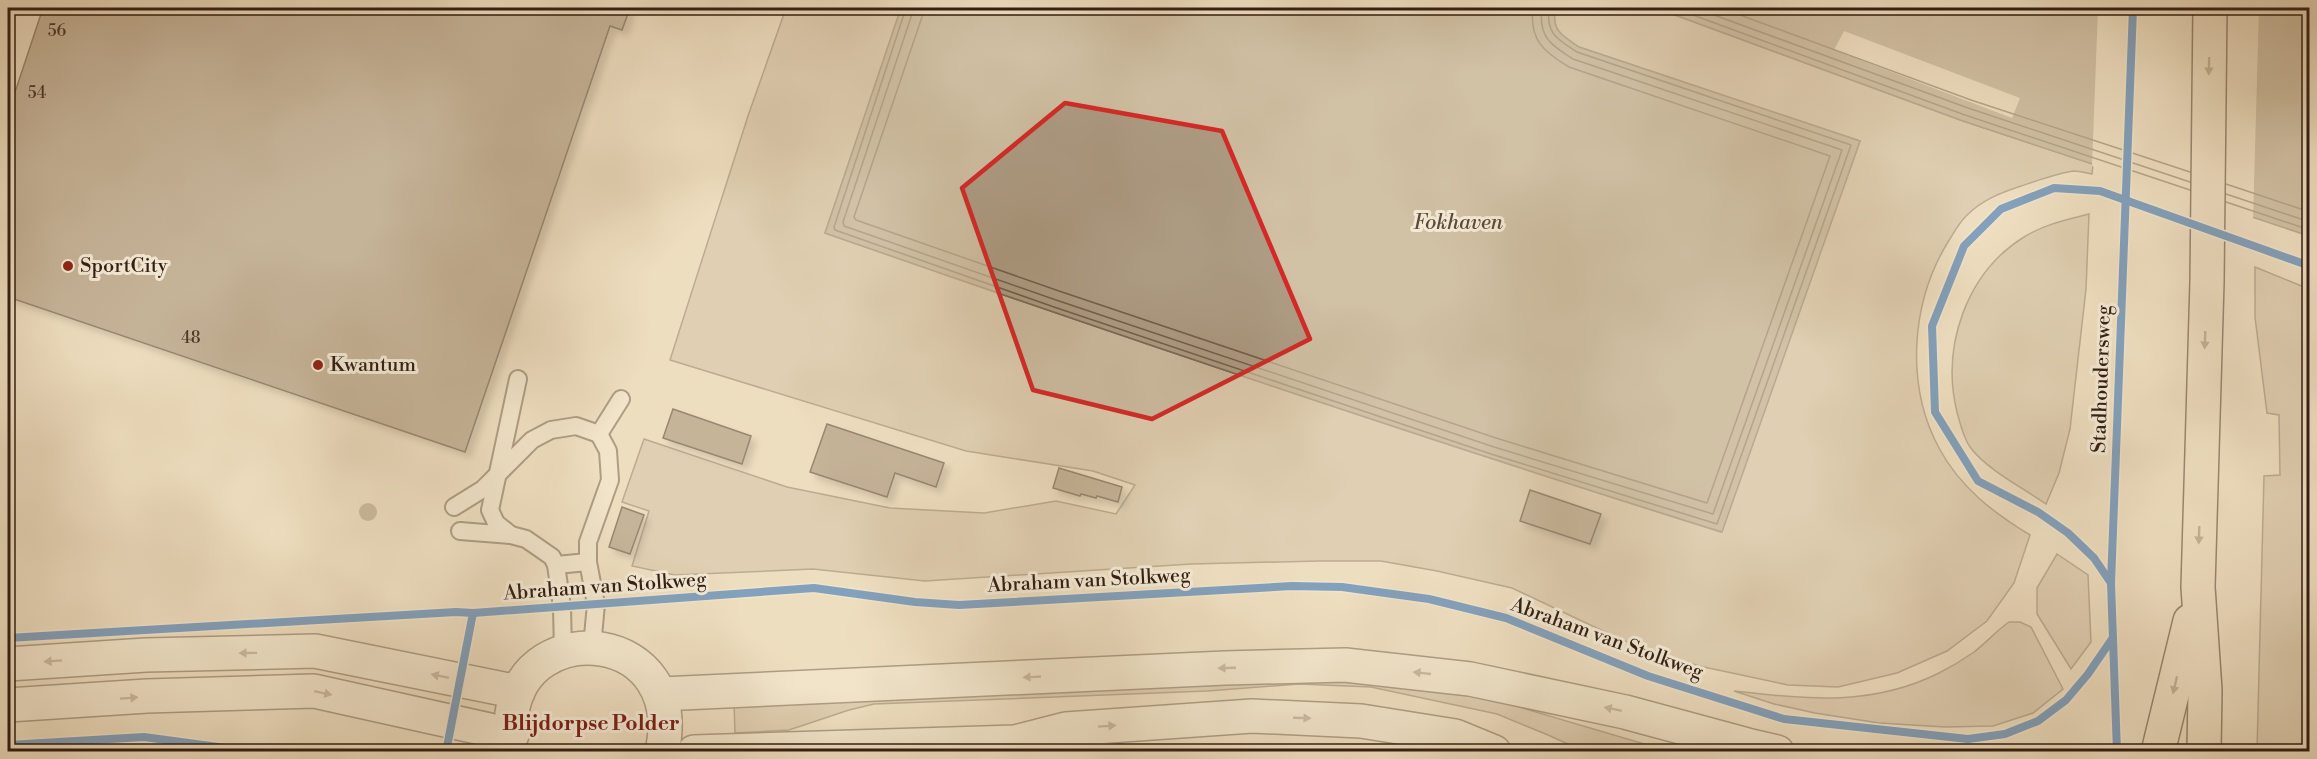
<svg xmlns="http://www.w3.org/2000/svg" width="2317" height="759" viewBox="0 0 2317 759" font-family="'Libre Bodoni',serif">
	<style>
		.green { fill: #cebda2; stroke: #806e5a; stroke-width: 1.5 }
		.water { fill: #ae9d85; stroke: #7c6a57; stroke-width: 1.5 }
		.pier { fill: #eedec0 }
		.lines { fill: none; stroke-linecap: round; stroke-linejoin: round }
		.shore { stroke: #705e4c; stroke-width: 1.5 }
		.building { fill: #94826c; stroke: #321e12; stroke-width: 1.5; filter: url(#shadow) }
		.service-casing { stroke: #614e3e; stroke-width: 20 }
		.tertiary-casing { stroke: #614e3e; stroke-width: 36 }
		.primary-casing { stroke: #321e12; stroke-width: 36 }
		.service { stroke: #f4ead6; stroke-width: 16 }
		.tertiary { stroke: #f4ead6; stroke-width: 33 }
		.primary { stroke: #eedec0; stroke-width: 33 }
		.cycleway-casing { stroke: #f4ead6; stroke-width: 11 }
		.cycleway { stroke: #0057b8; stroke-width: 8 }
		.tree { fill: #a08f78 }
		.oneway { fill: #907e69 }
		.oneway2 { fill: #9d8e7e }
		.marked { fill: none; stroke: #d62828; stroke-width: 4.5; stroke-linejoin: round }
		.poi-dot { fill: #8f2418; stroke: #f4ead6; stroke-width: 2 }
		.labels { text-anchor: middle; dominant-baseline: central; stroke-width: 6; stroke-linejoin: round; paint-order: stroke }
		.number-label { font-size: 16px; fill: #4a3728 }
		.poi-label { font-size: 20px; fill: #321e12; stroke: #f4ead6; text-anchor: start }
		.street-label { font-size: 20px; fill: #321e12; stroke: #f4ead6 }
		.water-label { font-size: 21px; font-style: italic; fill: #5d4a3a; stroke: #f4ead6 }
		.neighbourhood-label { font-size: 21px; font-weight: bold; fill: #7a1f14; stroke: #f4ead6 }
	</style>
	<defs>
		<filter id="shadow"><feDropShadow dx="5.5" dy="5.5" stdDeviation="3" flood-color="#0004"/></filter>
	</defs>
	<rect width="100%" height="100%" fill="#eedec0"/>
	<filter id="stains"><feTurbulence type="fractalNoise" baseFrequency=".00333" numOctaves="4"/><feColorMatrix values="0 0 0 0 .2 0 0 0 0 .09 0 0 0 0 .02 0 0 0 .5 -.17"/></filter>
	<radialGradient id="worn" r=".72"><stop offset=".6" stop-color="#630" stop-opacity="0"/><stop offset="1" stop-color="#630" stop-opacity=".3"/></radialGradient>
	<!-- green -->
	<g class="green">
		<path d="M 786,8 L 901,8 L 825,233 C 1123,337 1421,438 1721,532 L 1860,141 L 1579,47 C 1561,35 1552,31 1555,8 L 1656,8 L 1963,121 L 2093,164 L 2092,174 C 2086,173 2080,171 2074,171 C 2057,173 2037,181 2021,186 C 2000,193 1982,200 1966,216 C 1959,223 1953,234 1948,242 C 1911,302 1905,385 1939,448 C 1960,487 1992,512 2030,535 L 2014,583 L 1987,621 L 1947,651 L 1897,673 L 1838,687 L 1788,685 L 1699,666 L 1622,640 L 1512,588 L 1437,571 L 1381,561 L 1319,561 L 1191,564 L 925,581 L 813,569 L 675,575 L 632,566 L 649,511 L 622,502 L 644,439 L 787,487 L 890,508 L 984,513 L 1056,501 L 1116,514 L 1135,485 L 1093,471 L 966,451 L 670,360 L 748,116 Z"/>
		<path d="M 2089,214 L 2086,289 L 2070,429 L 2059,473 L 2046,504 C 2023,488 1986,469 1970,447 C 1963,437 1960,423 1957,412 C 1941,347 1966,273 2024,237 C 2045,224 2066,220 2089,214 Z"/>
		<path d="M 2255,267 L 2309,289 L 2310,750 L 2257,751 L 2264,476 L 2280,475 L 2279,415 L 2267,413 L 2255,317 Z"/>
		<path d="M 2057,554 L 2088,575 L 2091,642 L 2071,669 L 2037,614 L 2037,588 Z"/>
		<path d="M 2009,622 L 2020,622 L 2031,627 L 2063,689 L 2033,713 L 1993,726 L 1945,727 L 1879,723 L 1815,713 L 1774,704 L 1734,691 C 1807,699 1871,707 1939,673 C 1951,667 1964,659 1974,652 C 1987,642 1996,631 2009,622 Z"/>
		<path d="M 1370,675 L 1502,702 L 1668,751 L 1583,751 L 1548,735 L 1497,714 L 1371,687 L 1299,684 L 1207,691 L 874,704 L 849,710 L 789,730 L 735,733 L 734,702 Z"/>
		<path d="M 137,748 L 162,751 L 56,751 Z"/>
	</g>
	<!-- water -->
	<g class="water">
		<path d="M 901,8 L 1555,8 C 1552,31 1561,35 1579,47 L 1860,141 L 1722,532 C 1421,438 1123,337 825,233 Z"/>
		<path d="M 1656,8 L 2309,8 L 2309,236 L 1963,121 Z"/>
	</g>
	<!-- pier -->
	<g class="pier">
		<path d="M 2098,8 L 2259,8 L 2253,220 L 2092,166 Z"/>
		<path d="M 1844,31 L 2020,98 L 2012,118 L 1834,50 Z"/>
	</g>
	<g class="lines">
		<!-- shore -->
		<g class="shore">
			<path d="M 906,8 L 834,227 L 835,230 L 1054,307 L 1491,454 L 1717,524 L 1851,145 L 1577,52 C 1557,39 1546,34 1549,8"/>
			<path d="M 914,8 L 843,222 L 844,226 L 1056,300 L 1494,447 L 1713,514 L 1842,150 L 1573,59 C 1551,45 1538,37 1542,8"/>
			<path d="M 923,8 L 922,17 L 854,217 L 856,220 L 1059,291 L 1496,438 L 1707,503 L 1830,156 L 1569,67 C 1544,52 1529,40 1533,8"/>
			<path d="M 1674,8 L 1965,115 L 2190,190"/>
			<path d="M 1695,8 L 1968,108 L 2190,182"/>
			<path d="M 1721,8 L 1971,100 L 2190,172"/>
			<path d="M 2226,184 L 2310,212"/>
			<path d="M 2226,194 L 2310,222"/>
			<path d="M 2226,202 L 2310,230"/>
		</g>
	</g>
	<!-- building -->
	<g class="building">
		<path d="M 43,8 L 630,8 L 622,30 L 610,26 L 465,452 L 8,297 L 8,113 Z"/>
		<path d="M 673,409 L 751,436 L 742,464 L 663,438 Z"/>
		<path d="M 827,424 L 944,463 L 936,487 L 895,473 L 887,497 L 810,472 Z"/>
		<path d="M 1059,468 L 1122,487 L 1118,502 L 1097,496 L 1096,498 L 1081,494 L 1080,496 L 1053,488 Z"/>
		<path d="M 1530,490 L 1601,514 L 1590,544 L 1520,521 Z"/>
		<path d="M 622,507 L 644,515 L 630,554 L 609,547 Z"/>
	</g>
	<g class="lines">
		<!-- service casing -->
		<g class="service-casing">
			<g id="service">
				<path d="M 518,379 L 490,510 L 496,523 L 511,535 L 526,539 L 552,557 L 556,565 L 562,607 L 563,652"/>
				<path d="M 454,507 L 483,489 L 532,440 L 551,430 L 576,426 L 599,434"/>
				<path d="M 460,531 L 511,535"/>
				<path d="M 556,565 L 588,562"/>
				<path d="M 592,647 L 596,604 L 588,562 L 588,542 L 610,480 L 608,451 L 599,434 L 621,399"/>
				<path d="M 1043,745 L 1118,752"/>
			</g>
		</g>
		<!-- tertiary casing -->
		<g class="tertiary-casing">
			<g id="tertiary">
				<path d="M 8,664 L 146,655 L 315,651 L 518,692"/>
				<path d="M 661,694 L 1225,668 L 1345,665 L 1470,679 L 1625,712 L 1747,745 L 1777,752"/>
				<path d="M 8,705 L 147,696 L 314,691 L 512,735"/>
				<path d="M 512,713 C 526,614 689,629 662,752"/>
				<path d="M 694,752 L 1015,742 L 1066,729 L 1252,716 L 1361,721 L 1455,736 L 1494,752"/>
			</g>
		</g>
		<!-- primary casing -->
		<g class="primary-casing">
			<g id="primary">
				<path d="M 2158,752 L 2190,621"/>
				<path d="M 2204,752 L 2205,690 L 2198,587 L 2207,282 L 2210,8"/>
			</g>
		</g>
		<!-- service -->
		<use href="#service" class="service"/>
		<!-- tertiary -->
		<use href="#tertiary" class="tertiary"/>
		<!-- primary -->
		<use href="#primary" class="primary"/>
		<!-- cycleway casing -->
		<g class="cycleway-casing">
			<g id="cycleway">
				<path d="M 2111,583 L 2094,558 L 2068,533 L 2038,512 L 1978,481 L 1935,412 L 1932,326 L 1964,246 L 2001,209 L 2054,188 L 2100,191 L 2310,266"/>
				<path d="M 8,638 L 456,612 L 473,613 L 814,588 L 915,602 L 959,605 L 1292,586 L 1342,587 L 1429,599 L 1506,618 L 1648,676 L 1784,719 L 1968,739 L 2005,734 L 2038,721 L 2066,700 L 2088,674 L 2112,639"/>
				<path d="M 8,745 L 144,737 L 255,752"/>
				<path d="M 446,752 L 473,613"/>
				<path d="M 2117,752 L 2111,583 L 2133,8"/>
			</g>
		</g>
		<!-- cycleway -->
		<use href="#cycleway" class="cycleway"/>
	</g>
	<!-- trees -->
	<circle class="tree" cx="368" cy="512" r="9"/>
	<!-- one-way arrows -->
	<defs><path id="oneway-solid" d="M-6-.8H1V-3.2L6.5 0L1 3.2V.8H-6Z" transform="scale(1.5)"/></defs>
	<g class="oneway">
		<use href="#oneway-solid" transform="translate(2209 66) rotate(91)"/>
		<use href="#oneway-solid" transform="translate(2205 340) rotate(92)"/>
		<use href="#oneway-solid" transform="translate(2199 535) rotate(92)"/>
		<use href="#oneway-solid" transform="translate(2175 685) rotate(103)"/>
	</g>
	<g class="oneway2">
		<use href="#oneway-solid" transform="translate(248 653) rotate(179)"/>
		<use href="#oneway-solid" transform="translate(53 661) rotate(176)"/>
		<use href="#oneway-solid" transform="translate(1227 668) rotate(178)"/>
		<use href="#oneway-solid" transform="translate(1422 673) rotate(-174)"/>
		<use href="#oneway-solid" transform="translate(440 676) rotate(-168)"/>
		<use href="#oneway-solid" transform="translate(1032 677) rotate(177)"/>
		<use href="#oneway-solid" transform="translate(323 693) rotate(12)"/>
		<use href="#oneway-solid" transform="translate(129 698) rotate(-4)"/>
		<use href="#oneway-solid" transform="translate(1613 709) rotate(-168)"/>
		<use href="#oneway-solid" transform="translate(1302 718) rotate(2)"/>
		<use href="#oneway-solid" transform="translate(1107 726) rotate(-4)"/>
	</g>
	<!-- marked area -->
	<path d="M0 0H2317V759H0ZM 1065,103 L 1222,131 L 1310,339 L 1152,419 L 1033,390 L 962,188 Z" fill="#eedec0" fill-opacity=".55" fill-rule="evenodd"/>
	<path class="marked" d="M 1065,103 L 1222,131 L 1310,339 L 1152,419 L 1033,390 L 962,188 Z"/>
	<!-- markers -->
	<g class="poi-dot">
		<circle cx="68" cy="266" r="6"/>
		<circle cx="318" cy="365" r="6"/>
	</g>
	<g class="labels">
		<!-- number labels -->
		<g class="number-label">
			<text x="57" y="31">56</text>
			<text x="37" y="93">54</text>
			<text x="191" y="338">48</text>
		</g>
		<!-- poi labels -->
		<g class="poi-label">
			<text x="80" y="266">SportCity</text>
			<text x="330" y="365">Kwantum</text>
		</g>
		<!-- street labels -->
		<g class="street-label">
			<text transform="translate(2102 379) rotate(-88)">Stadhoudersweg</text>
			<text transform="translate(1089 581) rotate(-3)">Abraham van Stolkweg</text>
			<text transform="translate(605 587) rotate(-4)">Abraham van Stolkweg</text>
			<text transform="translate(1607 639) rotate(20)">Abraham van Stolkweg</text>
		</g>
		<!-- water labels -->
		<g class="water-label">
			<text x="1458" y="223">Fokhaven</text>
		</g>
		<!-- neighbourhood labels -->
		<g class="neighbourhood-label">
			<text x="591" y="724">Blijdorpse Polder</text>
		</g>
	</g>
	<!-- margin -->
	<rect width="2317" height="759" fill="none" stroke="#eedec0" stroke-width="30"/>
	<rect x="9" y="9" width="2299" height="741" fill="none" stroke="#321e12" stroke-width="3"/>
	<rect x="15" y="15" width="2287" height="729" fill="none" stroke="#321e12" stroke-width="1.5"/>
	<rect width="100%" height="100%" filter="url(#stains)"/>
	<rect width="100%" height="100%" fill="url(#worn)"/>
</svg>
